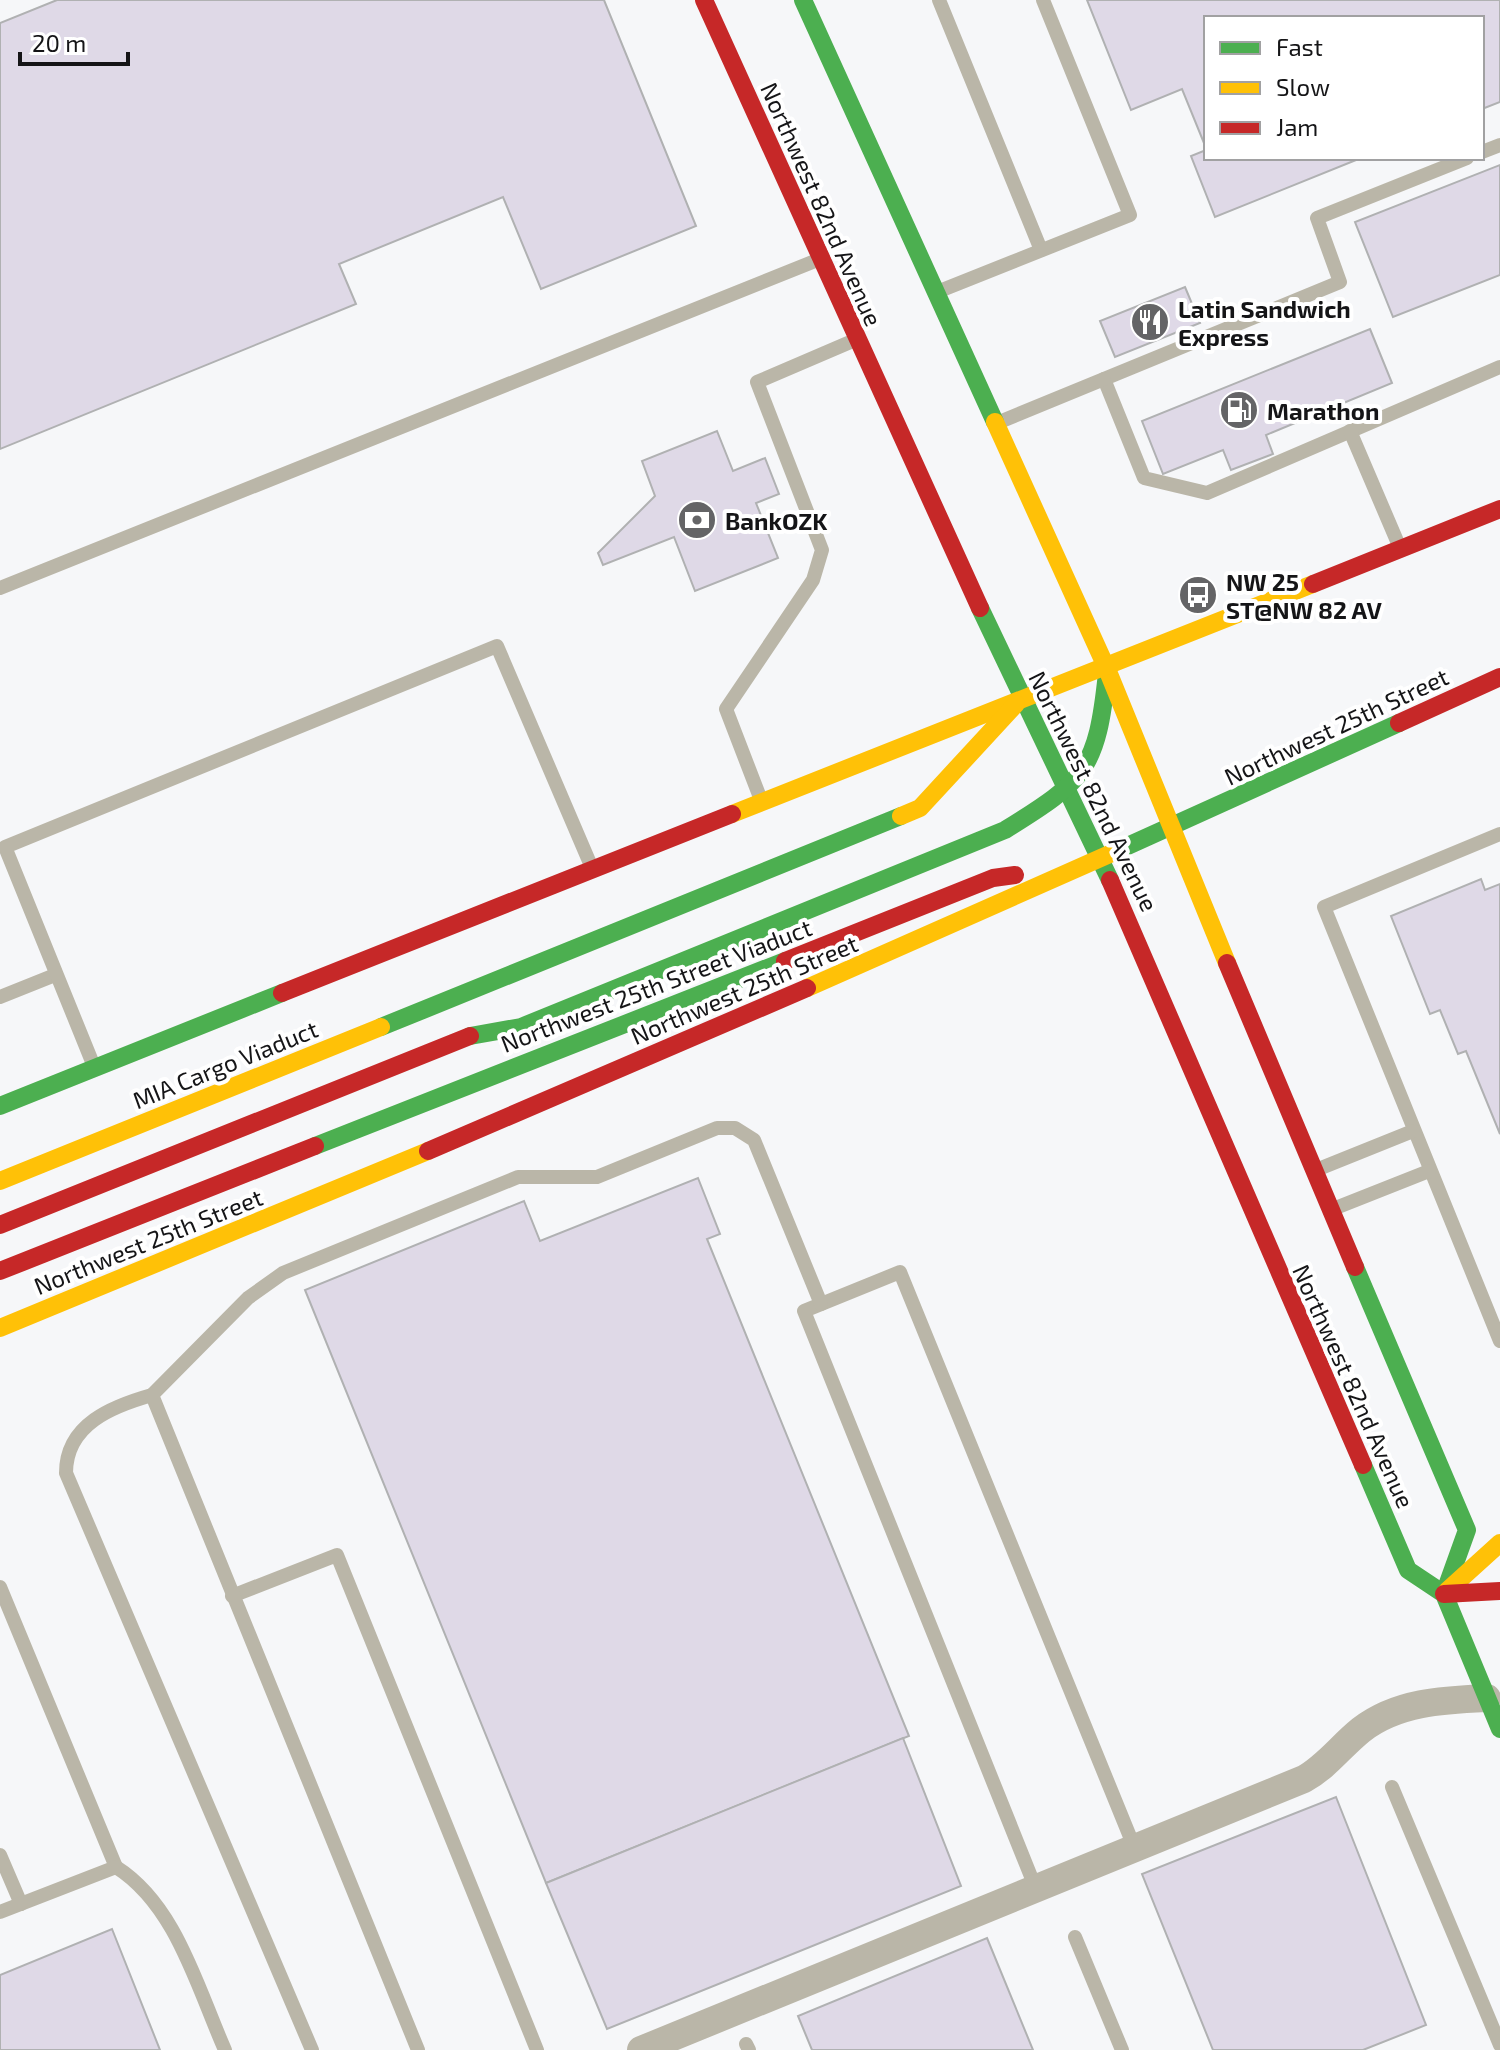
<svg xmlns="http://www.w3.org/2000/svg" width="1500" height="2050" viewBox="0 0 1500 2050" font-family="'Exo 2',sans-serif">
	<style>
		.building { fill: #dfd9e7; stroke: #b0b1b2; stroke-width: 2 }
		.lines { fill: none; stroke-linecap: round; stroke-linejoin: round }
		.lane { stroke: #bab6a8; stroke-width: 14 }
		.street { stroke: #bab6a8; stroke-width: 28 }
		.fast { stroke: #4caf50; stroke-width: 18 }
		.slow { stroke: #ffc107; stroke-width: 18 }
		.jam { stroke: #c62828; stroke-width: 18 }
		.labels { text-anchor: middle; dominant-baseline: central; stroke-width: 8; stroke-linejoin: round; paint-order: stroke }
		.street-label { font-size: 24px; fill: #151517; stroke: #fff }
		.poi-label { font-size: 24px; font-weight: bold; fill: #151517; stroke: #fff; text-anchor: start }
	</style>
	<rect width="100%" height="100%" fill="#f6f7f9"/>
	<!-- building -->
	<g class="building">
		<path d="M 57,0 L 604,0 L 696,226 L 541,289 L 503,197 L 339,264 L 356,304 L 0,449 L 0,23 Z"/>
		<path d="M 1087,0 L 1500,0 L 1500,102 L 1482,109 L 1482,18 L 1206,18 L 1206,148 L 1182,89 L 1131,110 Z"/>
		<path d="M 1206,150 L 1206,158 L 1361,158 L 1215,217 L 1191,156 Z"/>
		<path d="M 1500,165 L 1500,275 L 1393,317 L 1355,222 Z"/>
		<path d="M 1185,287 L 1200,323 L 1115,357 L 1100,321 Z"/>
		<path d="M 1370,329 L 1392,383 L 1266,435 L 1273,454 L 1231,470 L 1223,450 L 1163,474 L 1142,421 Z"/>
		<path d="M 717,431 L 733,471 L 765,458 L 779,494 L 756,503 L 778,558 L 695,591 L 674,537 L 603,565 L 598,553 L 655,496 L 642,461 Z"/>
		<path d="M 1481,879 L 1485,890 L 1500,884 L 1500,1134 L 1466,1051 L 1458,1054 L 1440,1010 L 1430,1014 L 1391,916 Z"/>
		<path d="M 698,1178 L 720,1234 L 707,1239 L 909,1736 L 546,1883 L 305,1290 L 524,1201 L 540,1241 Z"/>
		<path d="M 903,1738 L 961,1886 L 607,2029 L 546,1883 Z"/>
		<path d="M 1336,1797 L 1426,2025 L 1363,2050 L 1213,2050 L 1142,1874 Z"/>
		<path d="M 112,1929 L 160,2050 L 0,2050 L 0,1975 Z"/>
		<path d="M 987,1938 L 1033,2050 L 812,2050 L 798,2016 Z"/>
	</g>
	<g class="lines">
		<!-- lane -->
		<g class="lane">
			<path d="M 939,0 L 1041,250"/>
			<path d="M 1482,152 L 1500,145"/>
			<path d="M 1467,158 L 1317,218 L 1340,282 L 1104,379 L 1144,478 L 1207,493 L 1500,367"/>
			<path d="M 937,292 L 1130,215 L 1043,0"/>
			<path d="M 997,423 L 1104,379"/>
			<path d="M 1350,431 L 1400,548"/>
			<path d="M 0,588 L 820,259"/>
			<path d="M 761,800 L 726,709 L 813,580 L 822,550 L 757,382 L 855,340"/>
			<path d="M 1500,834 L 1324,907 L 1500,1341"/>
			<path d="M 0,997 L 55,975"/>
			<path d="M 93,1064 L 5,847 L 497,646 L 592,868"/>
			<path d="M 1316,1170 L 1413,1131"/>
			<path d="M 1333,1209 L 1429,1171"/>
			<path d="M 152,1395 C 113,1406 66,1424 66,1473 L 312,2050"/>
			<path d="M 0,1587 L 116,1867"/>
			<path d="M 232,1596 L 337,1555 L 537,2050"/>
			<path d="M 1392,1787 L 1500,2045"/>
			<path d="M 0,1855 L 21,1904"/>
			<path d="M 1036,1889 L 804,1311 L 900,1272 L 1135,1849"/>
			<path d="M 0,1912 L 116,1867 C 176,1905 197,1987 225,2050"/>
			<path d="M 1075,1937 L 1122,2050"/>
			<path d="M 746,2044 L 749,2050"/>
			<path d="M 418,2050 L 152,1395 L 248,1298 L 283,1273 L 518,1177 L 597,1177 L 717,1128 L 735,1128 L 754,1140 L 821,1304"/>
		</g>
		<!-- street -->
		<path class="street" d="M 641,2050 L 1304,1779 C 1326,1767 1341,1746 1361,1730 C 1397,1702 1443,1700 1487,1698"/>
		<!-- fast -->
		<g class="fast">
			<path d="M 803,0 L 995,422"/>
			<path d="M 980,608 L 1110,880"/>
			<path d="M 1112,853 L 1399,723"/>
			<path d="M 381,1027 L 901,816"/>
			<path d="M 470,1036 L 521,1027 L 1005,830 C 1086,780 1097,769 1107,673"/>
			<path d="M 0,1106 L 282,993"/>
			<path d="M 315,1146 L 785,961"/>
			<path d="M 1355,1267 L 1467,1530 L 1444,1594"/>
			<path d="M 1363,1465 L 1408,1570 L 1444,1594 L 1500,1729"/>
		</g>
		<!-- slow -->
		<g class="slow">
			<path d="M 995,422 L 1107,669 L 1227,963"/>
			<path d="M 732,814 L 1313,584"/>
			<path d="M 901,816 L 920,808 L 1016,704"/>
			<path d="M 807,988 L 1112,853"/>
			<path d="M 0,1181 L 381,1027"/>
			<path d="M 0,1328 L 428,1151"/>
			<path d="M 1447,1591 L 1500,1543"/>
		</g>
		<!-- jam -->
		<g class="jam">
			<path d="M 704,0 L 980,608"/>
			<path d="M 1313,584 L 1500,509"/>
			<path d="M 1399,723 L 1500,677"/>
			<path d="M 1110,880 L 1363,1465"/>
			<path d="M 785,961 L 993,878 L 1015,875"/>
			<path d="M 1227,963 L 1355,1267"/>
			<path d="M 282,993 L 732,814"/>
			<path d="M 428,1151 L 807,988"/>
			<path d="M 0,1225 L 470,1036"/>
			<path d="M 0,1271 L 315,1146"/>
			<path d="M 1444,1594 L 1500,1591"/>
		</g>
	</g>
	<!-- icons -->
	<defs>
		<g id="restaurant-disc" transform="scale(2)"><circle r="9.5" fill="#646466" stroke="#fff"/><path d="M-5-6h1v4h1v-4h1v4h1v-4h1v5L-1.5 .5V6h-2V.5L-5-1ZM5-6V6H3V1.5H1.5Q1.5-4 5-6Z" fill="#fff"/></g>
		<g id="fuel-disc" transform="scale(2)"><circle r="9.5" fill="#646466" stroke="#fff"/><path d="M-5.5-6h7V0h2V4h1.3V-2.5L3-4.5l.8-.8L6-3V5H2.5V1h-1V6h-7ZM-4.2-4.7v3.2H.2V-4.7Z" fill="#fff"/></g>
		<g id="bank-disc" transform="scale(2)"><circle r="9.5" fill="#646466" stroke="#fff"/><path d="M-6-4H6V4H-6ZM0-2.3a2.3 2.3 0 1 0 0 4.6a2.3 2.3 0 1 0 0-4.6Z" fill="#fff"/></g>
		<g id="bus-disc" transform="scale(2)"><circle r="9.5" fill="#646466" stroke="#fff"/><path d="M-5-6H5V4H4V6H2V4H-2V6H-4V4H-5ZM-3.5-4V0h7V-4ZM-3.5 1.2v1.5H-2V1.2ZM2 1.2v1.5H3.5V1.2Z" fill="#fff"/></g>
	</defs>
	<g fill-rule="evenodd">
		<use href="#restaurant-disc" x="1150" y="322"/>
		<use href="#fuel-disc" x="1239" y="410"/>
		<use href="#bank-disc" x="697" y="520"/>
		<use href="#bus-disc" x="1198" y="595"/>
	</g>
	<g class="labels">
		<!-- street labels -->
		<g class="street-label">
			<text transform="translate(822 204) rotate(66)">Northwest 82nd Avenue</text>
			<text transform="translate(1336 726) rotate(-25)">Northwest 25th Street</text>
			<text transform="translate(1094 791) rotate(64)">Northwest 82nd Avenue</text>
			<text transform="translate(656 985) rotate(-21)">Northwest 25th Street Viaduct</text>
			<text transform="translate(744 989) rotate(-23)">Northwest 25th Street</text>
			<text transform="translate(225 1064) rotate(-22)">MIA Cargo Viaduct</text>
			<text transform="translate(148 1241) rotate(-22)">Northwest 25th Street</text>
			<text transform="translate(1354 1386) rotate(66)">Northwest 82nd Avenue</text>
		</g>
		<!-- poi labels -->
		<g class="poi-label">
			<text x="1178" y="308">Latin Sandwich<tspan x="1178" dy="28">Express</tspan></text>
			<text x="1267" y="410">Marathon</text>
			<text x="725" y="520">BankOZK</text>
			<text x="1226" y="581">NW 25<tspan x="1226" dy="28">ST@NW 82 AV</tspan></text>
		</g>
	</g>
	<!-- legend -->
	<rect x="1204" y="16" width="280" height="144" fill="#ffffff" stroke="#a1a1a2" stroke-width="2"/>
	<rect x="1220" y="42" width="40" height="12" fill="#4caf50" stroke="#a1a1a2" stroke-width="2"/>
	<text x="1276" y="56" font-size="24" fill="#151517">Fast</text>
	<rect x="1220" y="82" width="40" height="12" fill="#ffc107" stroke="#a1a1a2" stroke-width="2"/>
	<text x="1276" y="96" font-size="24" fill="#151517">Slow</text>
	<rect x="1220" y="122" width="40" height="12" fill="#c62828" stroke="#a1a1a2" stroke-width="2"/>
	<text x="1276" y="136" font-size="24" fill="#151517">Jam</text>
	<!-- scale -->
	<path d="M20 52v12h108v-12" fill="none" stroke="#151517" stroke-width="4"/>
	<text x="32" y="52" font-size="24" fill="#151517" stroke="#ffffff" stroke-width="6" paint-order="stroke">20 m</text>
</svg>
